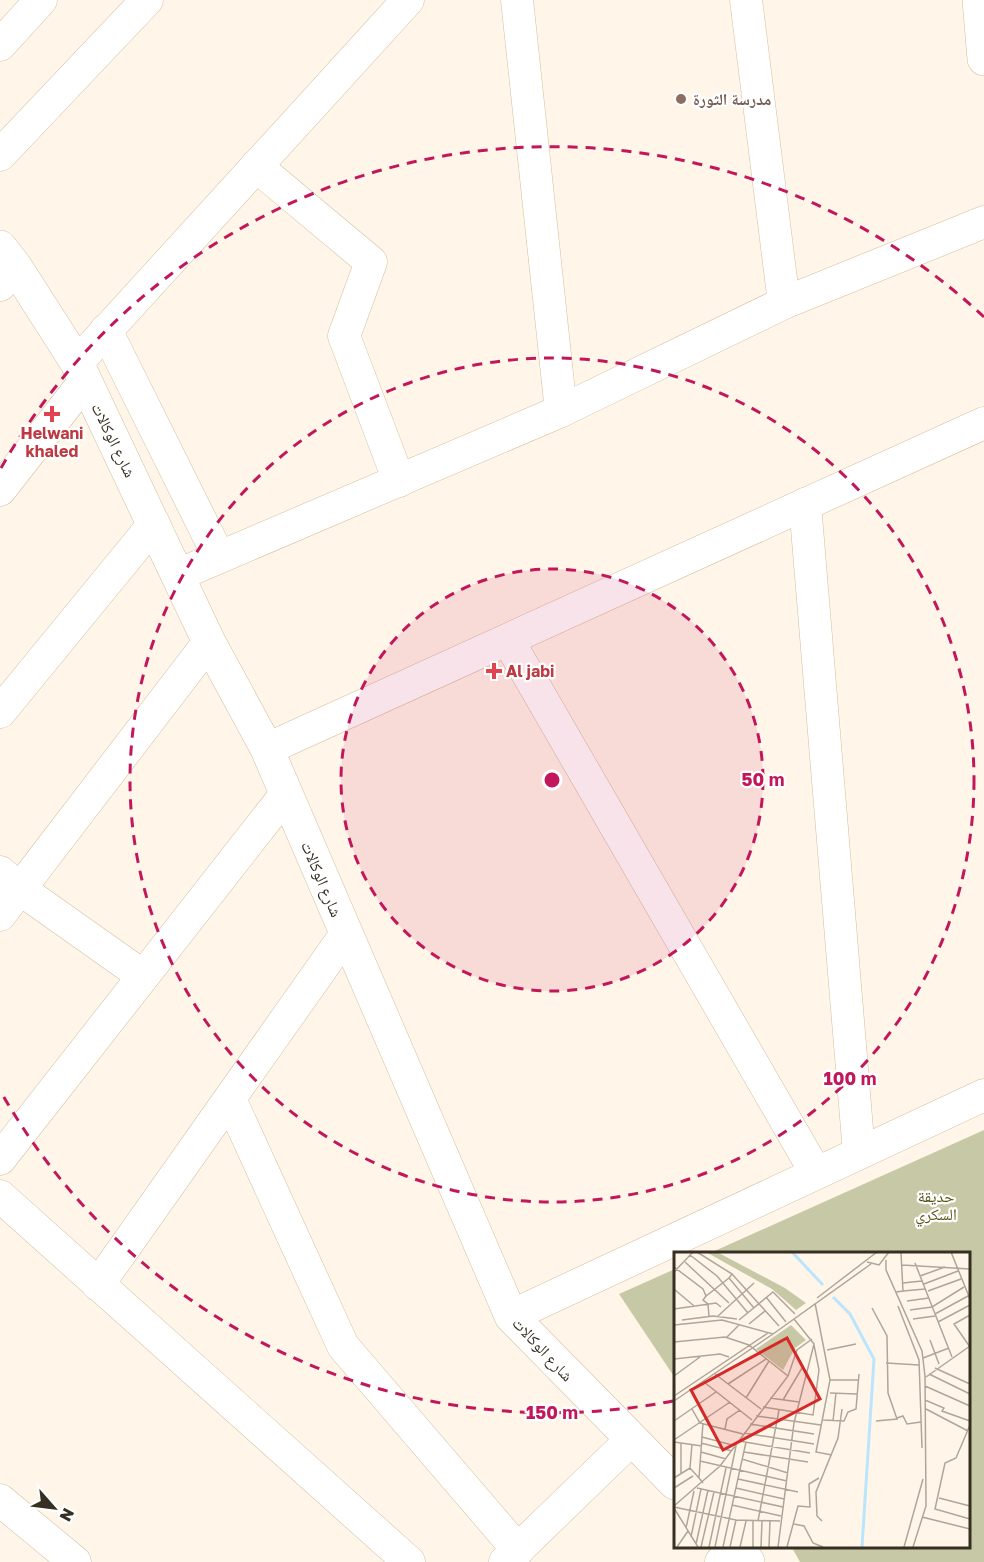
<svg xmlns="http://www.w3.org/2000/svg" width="984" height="1562" viewBox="0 0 984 1562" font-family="'Golos Text','Noto Naskh Arabic',sans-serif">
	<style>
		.green { fill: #c7c9a6 }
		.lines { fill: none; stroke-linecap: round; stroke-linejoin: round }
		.street-casing { stroke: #d3be9e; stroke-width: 33 }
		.secondary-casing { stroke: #d3be9e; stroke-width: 34 }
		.street { stroke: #fff; stroke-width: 32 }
		.secondary { stroke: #fff; stroke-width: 33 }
		.ring { fill: none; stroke: #c2185b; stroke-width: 3; stroke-dasharray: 10 8 }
		.education-dot { fill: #8d6e63; stroke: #fff; stroke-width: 2 }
		.health-dot { fill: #e0444e; stroke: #fff; stroke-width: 2 }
		.labels { text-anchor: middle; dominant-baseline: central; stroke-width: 4.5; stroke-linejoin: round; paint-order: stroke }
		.education-label { font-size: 16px; font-weight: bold; fill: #785e54; stroke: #fff; text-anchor: start }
		.health-label { font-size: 16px; font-weight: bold; fill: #be3a42; stroke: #fff }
		.street-label { font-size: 16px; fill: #372f22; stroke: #fff }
		.park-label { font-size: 16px; fill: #545513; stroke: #fff }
		.inset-river { fill: none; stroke: #bbe5fd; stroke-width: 3 }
		.inset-road { fill: none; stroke: #afa699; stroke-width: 1.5 }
		.view { fill: #d62828; fill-opacity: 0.15; stroke: #d62828; stroke-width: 3 }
		.inset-edge { fill: none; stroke: #372f22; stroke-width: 3 }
		.centre { fill: #c2185b; stroke: #fff; stroke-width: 3 }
		.ring-label { font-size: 18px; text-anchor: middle; font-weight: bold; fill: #c2185b; stroke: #fff; stroke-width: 4.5; stroke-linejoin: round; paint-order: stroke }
	</style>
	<rect width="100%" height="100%" fill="#fff6e9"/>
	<!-- green -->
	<g class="green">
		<path d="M 984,1130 L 984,1562 L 800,1562 L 791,1546 L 968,1546 L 968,1253 L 710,1253 Z"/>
		<path d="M 675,1269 L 675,1378 L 619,1294 Z"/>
	</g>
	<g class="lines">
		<!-- street casing -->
		<g class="street-casing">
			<g id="street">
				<path d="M 517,0 L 561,411"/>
				<path d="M 746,0 L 784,303"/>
				<path d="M 0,45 L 41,0"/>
				<path d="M 0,155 L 147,0"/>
				<path d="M 256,166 L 371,262 L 344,336 L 399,481"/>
				<path d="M 0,285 L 15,266"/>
				<path d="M 106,330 L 219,557"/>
				<path d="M 77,363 L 408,0"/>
				<path d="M 0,490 L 85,381"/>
				<path d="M 805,504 L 859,1153"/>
				<path d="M 178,575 L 561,411 L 784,303 L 984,222"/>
				<path d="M 508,640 L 816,1173"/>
				<path d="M 0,712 L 154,524"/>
				<path d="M 267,749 L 984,423"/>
				<path d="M 0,872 L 20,889 L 143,976"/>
				<path d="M 0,915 L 209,642"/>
				<path d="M 230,1099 L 343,1346 L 518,1550"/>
				<path d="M 0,1159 L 286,794"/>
				<path d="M 0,1196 L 409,1562"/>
				<path d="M 98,1285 L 346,934"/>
				<path d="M 511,1316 L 984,1095"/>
				<path d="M 0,1500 L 75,1562"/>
				<path d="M 505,1562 L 631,1440"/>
				<path d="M 721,1562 L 737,1546"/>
			</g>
		</g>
		<!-- secondary casing -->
		<g class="secondary-casing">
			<g id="secondary">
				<path d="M 979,0 L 984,59"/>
				<path d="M 0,247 L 15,266 L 77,363 L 209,642 L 267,749 L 511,1316 L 675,1483"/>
				<path d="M 738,1546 L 748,1562"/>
			</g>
		</g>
		<!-- street -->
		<use href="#street" class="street"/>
		<!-- secondary -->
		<use href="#secondary" class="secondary"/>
	</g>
	<!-- distance rings -->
	<circle cx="552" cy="780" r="211" fill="#c2185b" fill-opacity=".12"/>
	<g class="ring">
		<circle cx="552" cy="780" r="211"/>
		<circle cx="552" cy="780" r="422"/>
		<path d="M673 1401A633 633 0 0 1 1 1092M1 468A633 633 0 0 1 984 317"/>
	</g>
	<!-- markers -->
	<circle class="education-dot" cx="681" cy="99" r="6"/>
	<g class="health-dot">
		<path d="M49 405h6v6h6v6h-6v6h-6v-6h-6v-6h6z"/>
		<path d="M491 662h6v6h6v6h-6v6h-6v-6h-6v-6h6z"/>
	</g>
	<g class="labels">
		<!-- education labels -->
		<g class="education-label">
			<text x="693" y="99">مدرسة الثورة</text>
		</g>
		<!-- health labels -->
		<g class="health-label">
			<text x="52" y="433">Helwani<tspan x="52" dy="18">khaled</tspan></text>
			<text x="506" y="671" text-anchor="start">Al jabi</text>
		</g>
		<!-- street labels -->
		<g class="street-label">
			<text transform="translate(114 440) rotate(64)">شارع الوكالات</text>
			<text transform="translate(322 879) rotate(67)">شارع الوكالات</text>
			<text transform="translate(543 1349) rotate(47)">شارع الوكالات</text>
		</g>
		<!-- park labels -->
		<g class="park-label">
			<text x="936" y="1196">حديقة<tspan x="936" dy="18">السكري</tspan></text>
		</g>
	</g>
	<!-- overview -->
	<g transform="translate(674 1252)">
		<rect width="296" height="296" fill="#fff6e9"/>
		<path d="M 32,0 L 43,0 L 111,36 L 132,51 L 122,58 L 98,37 ZM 117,73 L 132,88 L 121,96 L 109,118 L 82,97 Z" fill="#c7c9a6"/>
		<path class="inset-river" d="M 118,0 L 149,33M 159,45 L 176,62 L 200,107 L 188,295"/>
		<path class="inset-road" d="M 23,0 L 58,22 L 55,26 L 80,56M 277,0 L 296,47M 16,3 L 43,24 L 74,61M 212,8 L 212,18 L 248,99 L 251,124 L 252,254 L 239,295M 11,10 L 55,51M 193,10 L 205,13 L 215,0M 241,11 L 278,105M 228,13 L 296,17M 0,15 L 29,37 L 32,44 L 55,26M 0,20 L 19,0M 58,22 L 105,74M 246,24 L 271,15M 229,31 L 248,29M 250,32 L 284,19M 0,37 L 20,54M 229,39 L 251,37M 254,39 L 287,27M 222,40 L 229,39 L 227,1M 32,44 L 29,48 L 34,52 L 35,64M 92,45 L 112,70M 143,46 L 203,0M 233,49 L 255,46M 141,51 L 156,128 L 142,200 L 158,203M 224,54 L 245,108 L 248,196M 198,56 L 213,84 L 214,141 L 223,167 L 202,169M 0,57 L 42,51 L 47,55M 236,58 L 258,55 L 290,35M 261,62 L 294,44M 296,63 L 280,72 L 296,95M 44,64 L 80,31M 239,67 L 261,64M 8,68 L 39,64 L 63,67M 65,68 L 99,40 L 121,62M 264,70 L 296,53M 75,72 L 91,59M 0,73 L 48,68 L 99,82 L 197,12M 52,86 L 65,73M 256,88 L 265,112M 0,90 L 51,85 L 75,93 L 114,124M 153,98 L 182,92M 249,106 L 275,96M 0,107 L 46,102 L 55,105M 212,111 L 245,113M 261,116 L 296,132M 41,122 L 87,157M 255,122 L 296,142M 0,124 L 26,105M 252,125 L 296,94M 156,128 L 184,128M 30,130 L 78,168M 54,132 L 92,107M 251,134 L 296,154M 156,141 L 183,142M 0,144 L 94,81M 72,146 L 95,109M 96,146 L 125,150M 109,148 L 128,116M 251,148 L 270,156 L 268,159 L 296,169M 0,149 L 99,82M 89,155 L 139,163 L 145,118 L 140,93M 18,157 L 26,171 L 69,182M 252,157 L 294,179M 82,164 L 147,173M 223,166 L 229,164 L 233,172 L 247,170M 149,168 L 170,169 L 174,160 L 182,157 L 185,122M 0,169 L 42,140M 159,169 L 162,141M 29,171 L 25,226 L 29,231M 76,172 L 140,182M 296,173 L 282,206 L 271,211 L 261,257 L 296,267M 51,177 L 53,167 L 66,158M 70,181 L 140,192M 28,185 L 62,194 L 41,295M 0,188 L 56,150M 65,189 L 136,201M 0,190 L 28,194M 7,191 L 7,222M 27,191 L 58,199M 18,192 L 16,216 L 25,226M 27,200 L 52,207M 70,200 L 134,210M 68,207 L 114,221M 26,209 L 113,229M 0,226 L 16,216M 64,227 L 124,240M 0,236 L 19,224M 23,236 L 109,255M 62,236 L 110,247M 265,246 L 296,254M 58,253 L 107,264M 0,254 L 46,214 L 114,124 L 123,98 L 138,87M 0,255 L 62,268 L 106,269M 0,256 L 24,295M 248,265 L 296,277M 84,269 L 105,158M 148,269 L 143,264 L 142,240 L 164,186 L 168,157M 120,272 L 130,274 L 139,291 L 149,295M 12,276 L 20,239M 17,285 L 27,237M 22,292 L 34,238M 3,295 L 14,279M 27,295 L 40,240M 35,295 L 52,216M 49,295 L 72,190M 56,295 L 62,268M 66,295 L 72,269M 79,295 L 79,269M 87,295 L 88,269M 95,295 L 96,269M 104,295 L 120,171 L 140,92 L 120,67M 113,295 L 124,254 L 136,255 L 135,232 L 145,226M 230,295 L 249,227"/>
		<path class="view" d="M 113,86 L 146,147 L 49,198 L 17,138 Z"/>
		<rect width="296" height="296" class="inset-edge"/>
	</g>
	<circle cx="552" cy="780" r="9" class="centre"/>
	<g class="ring-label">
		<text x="763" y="786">50 m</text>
		<text x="850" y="1085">100 m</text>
		<text x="552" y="1419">150 m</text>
	</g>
	<!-- north arrow -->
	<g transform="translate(54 1508) rotate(118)" stroke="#ffffff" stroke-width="4.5" paint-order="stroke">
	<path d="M0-4.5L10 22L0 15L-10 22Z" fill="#372f22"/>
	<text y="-9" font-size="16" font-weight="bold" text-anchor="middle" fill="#372f22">N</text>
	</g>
</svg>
